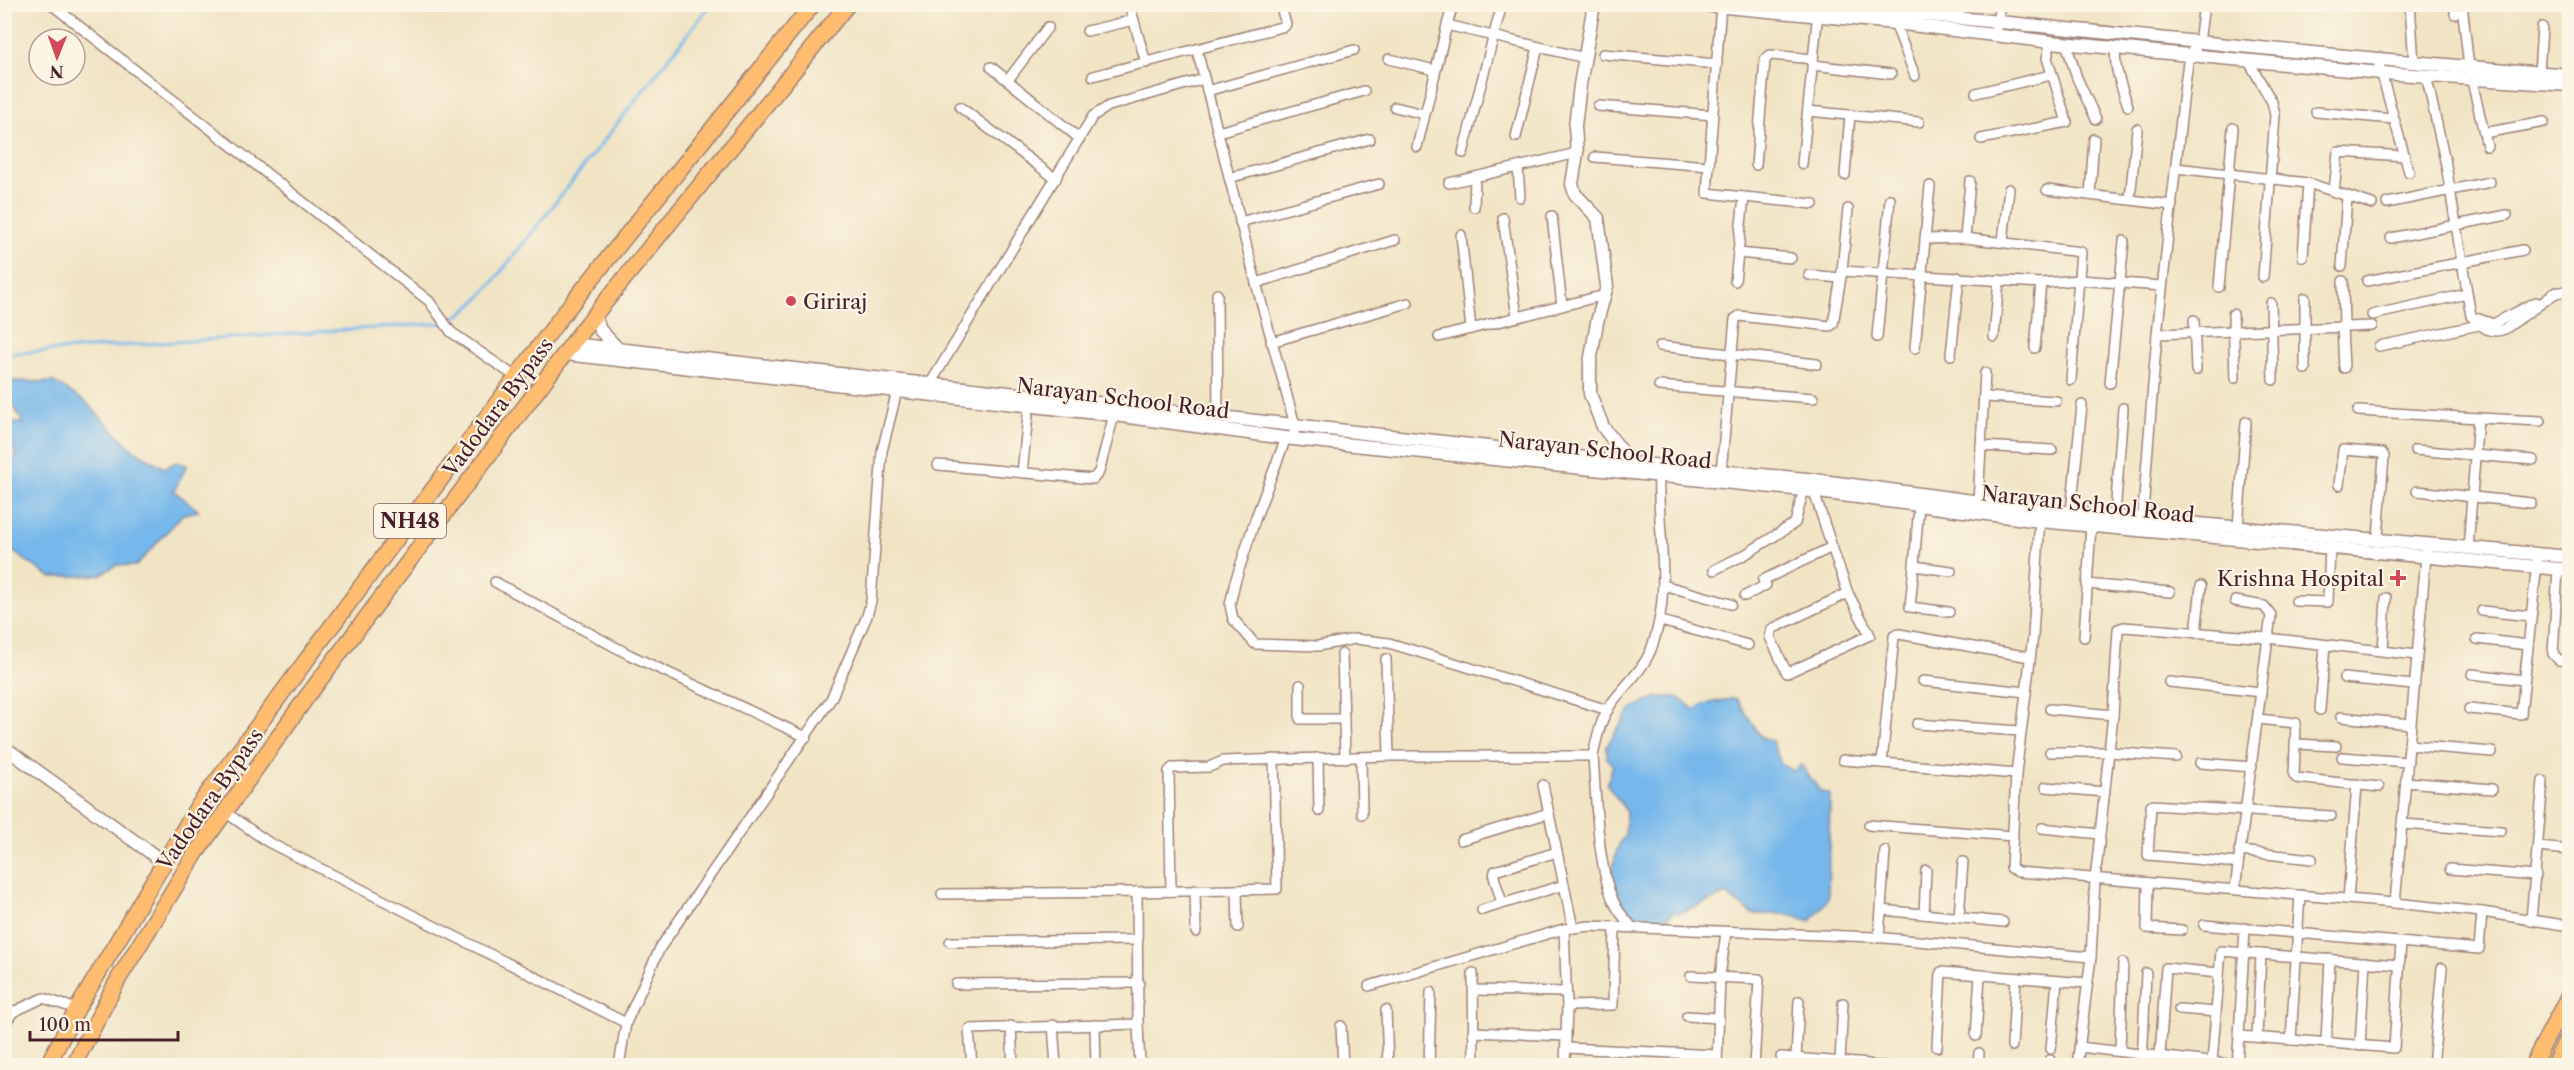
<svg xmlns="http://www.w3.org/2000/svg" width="2574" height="1070" viewBox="0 0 2574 1070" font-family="'Libre Caslon Text',serif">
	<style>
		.water { fill: #76b8eb; stroke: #606c8b; stroke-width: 1.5 }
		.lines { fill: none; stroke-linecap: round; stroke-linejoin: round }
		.stream { stroke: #76b8eb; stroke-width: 3 }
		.minor-casing { stroke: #9e8278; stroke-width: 12 }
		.tertiary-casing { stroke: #9e8278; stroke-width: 15 }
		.primary-casing { stroke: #9e8278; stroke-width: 18 }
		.trunk-casing { stroke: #9e8278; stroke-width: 18 }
		.minor { stroke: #fff; stroke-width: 9 }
		.tertiary { stroke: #fff; stroke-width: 12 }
		.primary { stroke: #febc70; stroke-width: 15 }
		.trunk { stroke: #febc70; stroke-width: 15 }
		.poi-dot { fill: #d1495b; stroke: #fcf5e5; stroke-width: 2 }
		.labels { text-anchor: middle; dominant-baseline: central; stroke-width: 4.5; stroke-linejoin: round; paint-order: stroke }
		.shield { fill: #fcf5e5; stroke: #7f5f63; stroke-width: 1.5 }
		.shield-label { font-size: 20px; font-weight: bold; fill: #4a1f2b }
		.poi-label { font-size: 21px; fill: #4a1f2b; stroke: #fcf5e5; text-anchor: start }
		.street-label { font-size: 21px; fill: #4a1f2b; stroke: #fcf5e5 }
	</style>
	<rect width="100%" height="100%" fill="#fcf5e5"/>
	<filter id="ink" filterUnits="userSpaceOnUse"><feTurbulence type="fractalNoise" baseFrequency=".0167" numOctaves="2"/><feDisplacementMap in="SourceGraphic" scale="12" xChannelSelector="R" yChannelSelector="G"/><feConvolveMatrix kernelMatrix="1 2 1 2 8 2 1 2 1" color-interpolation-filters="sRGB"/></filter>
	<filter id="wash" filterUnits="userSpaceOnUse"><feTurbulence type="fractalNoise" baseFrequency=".008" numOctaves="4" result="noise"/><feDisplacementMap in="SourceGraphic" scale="24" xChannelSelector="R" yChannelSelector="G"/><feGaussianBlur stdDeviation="1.35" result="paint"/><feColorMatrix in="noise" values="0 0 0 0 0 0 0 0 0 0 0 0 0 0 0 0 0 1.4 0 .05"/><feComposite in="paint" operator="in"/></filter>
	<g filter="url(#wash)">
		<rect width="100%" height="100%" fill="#f1e4c5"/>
		<!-- water -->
		<g class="water">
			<path d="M 8,381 L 54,382 L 86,402 L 131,448 L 164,468 L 177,462 L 187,465 L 174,491 L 199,511 L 183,514 L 136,566 L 116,565 L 100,575 L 50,577 L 12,551 L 5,550 L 5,467 L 16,456 L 5,423 L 23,423 L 5,391 Z"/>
			<path d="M 1657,697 L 1677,697 L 1696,710 L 1703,704 L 1736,698 L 1762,738 L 1772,741 L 1781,764 L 1794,771 L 1801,765 L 1820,791 L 1830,794 L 1828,899 L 1811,921 L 1785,914 L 1752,914 L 1726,894 L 1680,913 L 1673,912 L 1667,919 L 1627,915 C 1624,912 1619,908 1617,904 C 1609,887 1612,850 1625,836 L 1626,811 L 1607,784 L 1613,765 L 1607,758 L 1607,745 L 1631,709 Z"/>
		</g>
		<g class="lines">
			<!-- stream -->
			<path class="stream" d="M 4,354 L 443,323 C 463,315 476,303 490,286 L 711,4"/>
		</g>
	</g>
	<g filter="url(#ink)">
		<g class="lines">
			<!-- minor casing -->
			<g class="minor-casing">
				<g id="minor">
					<path d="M 51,4 L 429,301 L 451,332 L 516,377"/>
					<path d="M 1129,4 L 1146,63"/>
					<path d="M 1721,4 L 1707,193 L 1744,197 L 1735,281"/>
					<path d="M 2410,4 L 2414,63"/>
					<path d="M 2455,4 L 2455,14"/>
					<path d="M 2462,4 L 2469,68 L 2487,146"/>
					<path d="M 1895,23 L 1915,76"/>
					<path d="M 1447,25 L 1453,4"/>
					<path d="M 1087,31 L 1134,20"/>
					<path d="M 1995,35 L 2000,4"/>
					<path d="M 2066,43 L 2077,78 L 2096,119"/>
					<path d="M 2116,48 C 2113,68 2122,87 2128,106"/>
					<path d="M 1197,50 L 1256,283 L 1295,425 L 1293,439"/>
					<path d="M 1603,54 L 1717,64"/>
					<path d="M 1389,59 L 1435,70"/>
					<path d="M 2248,60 L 2272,102 L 2275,115 L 2263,277"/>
					<path d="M 2378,61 L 2409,172"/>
					<path d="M 1812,65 L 1891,74"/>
					<path d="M 991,67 L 1080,139"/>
					<path d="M 2539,73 L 2542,27"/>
					<path d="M 2426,75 L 2446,165 L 2471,316 C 2482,327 2489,335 2505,329 L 2557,292"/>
					<path d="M 1093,76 L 1285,26 L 1286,24 L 1280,4"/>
					<path d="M 1008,80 L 1048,27"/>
					<path d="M 1207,91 L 1354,50"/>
					<path d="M 1976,93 L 2051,75"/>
					<path d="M 1598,106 L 1713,115"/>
					<path d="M 960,107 L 1056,179"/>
					<path d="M 1395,107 L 1424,114"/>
					<path d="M 1808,111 L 1919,122"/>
					<path d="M 2316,112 L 2393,119"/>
					<path d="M 1218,132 L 1364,91"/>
					<path d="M 2484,133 L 2544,122"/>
					<path d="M 1516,137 L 1538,47"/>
					<path d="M 1981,139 L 2067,122 L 2047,58 L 2051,42"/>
					<path d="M 1417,147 L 1447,25 L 1585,58"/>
					<path d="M 1463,153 L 1502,4"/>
					<path d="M 1595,157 L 1709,166"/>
					<path d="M 1802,164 L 1818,12"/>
					<path d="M 1756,165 L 1765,60 L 1770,55 L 1813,59"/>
					<path d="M 1518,167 L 1520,197"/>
					<path d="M 2176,168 L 2308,183 L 2372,204"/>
					<path d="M 1845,175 L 1850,115"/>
					<path d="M 1229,178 L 1370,139"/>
					<path d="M 1449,183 L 1577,153"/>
					<path d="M 2047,190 L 2172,205"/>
					<path d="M 2334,192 L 2338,152 L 2405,156"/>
					<path d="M 2090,195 L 2094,139"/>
					<path d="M 1744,197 L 1813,204"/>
					<path d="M 2130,199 L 2137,129"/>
					<path d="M 2387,203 L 2490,182"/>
					<path d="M 1474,207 L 1475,177"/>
					<path d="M 1552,216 L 1562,306"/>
					<path d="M 1503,218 L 1517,317"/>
					<path d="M 1240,222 L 1379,184"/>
					<path d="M 1461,235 L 1471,329"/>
					<path d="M 1965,238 L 1970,181"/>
					<path d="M 2391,238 L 2507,215"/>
					<path d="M 1925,239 L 1965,238 L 2081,252 L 2071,380"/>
					<path d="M 2003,241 L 2009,189"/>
					<path d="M 1738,253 L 1791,258"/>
					<path d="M 2303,257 L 2308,183"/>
					<path d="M 2342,266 L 2347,196"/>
					<path d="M 1842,271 L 1848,209"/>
					<path d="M 1809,275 L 1840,278"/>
					<path d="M 2343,281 L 2344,327"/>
					<path d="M 2367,281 L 2523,250"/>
					<path d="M 1256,283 L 1395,240"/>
					<path d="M 2219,287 L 2233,128"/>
					<path d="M 1217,294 L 1218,417"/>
					<path d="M 2552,294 L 2570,290"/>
					<path d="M 2305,298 L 2305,369"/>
					<path d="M 2271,303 L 2273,380"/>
					<path d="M 2233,314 L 2235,378"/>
					<path d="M 2372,315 L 2467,294"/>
					<path d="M 2476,318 L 2493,324 L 2536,302"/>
					<path d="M 2194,320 L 2196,370"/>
					<path d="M 2342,327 L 2344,368"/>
					<path d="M 2157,334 L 2372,326"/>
					<path d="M 1439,337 L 1605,295"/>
					<path d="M 1877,337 L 1890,199"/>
					<path d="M 1994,337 L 1999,280"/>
					<path d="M 1271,342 L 1408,303"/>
					<path d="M 1660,346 L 1817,364"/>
					<path d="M 2379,346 L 2479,325"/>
					<path d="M 1915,348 L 1930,186"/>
					<path d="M 2035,348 L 2041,283"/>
					<path d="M 1951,355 L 1959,277"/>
					<path d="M 2110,383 L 2124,241"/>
					<path d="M 930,384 L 1093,116 L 1109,106 L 1204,79"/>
					<path d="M 1659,386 L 1813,398"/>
					<path d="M 1984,397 L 2056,401"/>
					<path d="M 2358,411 L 2478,418"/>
					<path d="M 1286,438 L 1256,517 L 1235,582 L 1230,605 L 1233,619 L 1255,644 L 1318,646 L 1355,639 L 1389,643 L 1608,710"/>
					<path d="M 1981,446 L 2052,450"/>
					<path d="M 2415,450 L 2533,460"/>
					<path d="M 938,465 L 1093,479 L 1099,472 L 1114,415"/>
					<path d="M 1721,472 L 1735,319 L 1739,316 L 1830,326 L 1833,324 L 1842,271 L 2041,283 L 2079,280 L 2162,286"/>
					<path d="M 1022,473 L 1029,406"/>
					<path d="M 2339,485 L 2343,450 L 2382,453 L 2384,456 L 2378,539"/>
					<path d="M 2417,491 L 2531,503"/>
					<path d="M 1978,503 L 1985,373"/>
					<path d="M 2071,512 L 2082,405"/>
					<path d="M 2115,515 L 2123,408"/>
					<path d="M 2040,516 L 2033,636 L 2016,774 L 2011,868 L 2018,872 L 2395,903 L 2482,912 L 2570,926"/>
					<path d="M 2142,524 L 2157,334 L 2184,92 L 2189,55 L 2199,43 L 2204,4"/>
					<path d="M 2238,527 L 2246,422"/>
					<path d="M 1832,547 L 1848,593 L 1772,629 L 1770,637 L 1787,673 L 1870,635 L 1848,593"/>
					<path d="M 2468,549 L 2478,418 L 2541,421"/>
					<path d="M 1914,566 L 1919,505"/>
					<path d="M 2558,569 L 2553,654 L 2559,660 L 2570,661"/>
					<path d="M 1714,570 L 1746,554 L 1795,523 L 1805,485"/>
					<path d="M 495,582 L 630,655 L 806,737"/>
					<path d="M 2087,584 L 2170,592"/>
					<path d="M 1663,585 L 1731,604"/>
					<path d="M 1745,596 L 1766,585 L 1763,580 L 1832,547 L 1814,492"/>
					<path d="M 2296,601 L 2328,602 L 2330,546"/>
					<path d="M 2482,611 L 2531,616"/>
					<path d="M 1949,612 L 1910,607 L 1914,566 L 1951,571"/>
					<path d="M 1661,621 L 1748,645"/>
					<path d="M 2196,633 L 2201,586"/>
					<path d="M 2084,637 L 2091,525"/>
					<path d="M 2477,639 L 2528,645"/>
					<path d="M 2383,651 L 2386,598"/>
					<path d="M 1342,654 L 1345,758"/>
					<path d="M 1386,659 L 1389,756"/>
					<path d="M 2472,674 L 2524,680"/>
					<path d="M 2344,678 L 2413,685"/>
					<path d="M 1923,681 L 2026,692"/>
					<path d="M 2169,682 L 2261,692"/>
					<path d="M 1300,685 L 1300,719 L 1344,719"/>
					<path d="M 2050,709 L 2113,715"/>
					<path d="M 2469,709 L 2521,714 L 2537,562"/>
					<path d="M 2320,710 L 2325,645"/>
					<path d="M 2341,717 L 2410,724"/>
					<path d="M 2258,719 L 2296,723 L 2294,775 L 2296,778 L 2379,787"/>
					<path d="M 1917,724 L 2020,731"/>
					<path d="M 2295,744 L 2336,746"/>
					<path d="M 2409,745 L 2492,752"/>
					<path d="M 2050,752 L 2109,752 L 2176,757"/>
					<path d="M 1593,756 C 1596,795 1597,873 1616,906 C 1620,914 1627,921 1633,928"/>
					<path d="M 1361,757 L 1362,814"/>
					<path d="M 2342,757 L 2407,762"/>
					<path d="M 1318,758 L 1319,811"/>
					<path d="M 1843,760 L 1882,763"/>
					<path d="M 2200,763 L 2252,767"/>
					<path d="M 2016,774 L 1882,763 L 1894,636 L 1899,634 L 2030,657"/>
					<path d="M 2406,782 L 2492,789"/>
					<path d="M 1543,785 L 1573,928"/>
					<path d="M 2046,787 L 2105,792"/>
					<path d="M 225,812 L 268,842 L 626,1023"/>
					<path d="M 2402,824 L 2501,831"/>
					<path d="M 1869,825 L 2013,836"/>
					<path d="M 2042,828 L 2100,834"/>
					<path d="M 1461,840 L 1549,813"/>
					<path d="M 2538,847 L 2570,850"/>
					<path d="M 2239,851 L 2312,859"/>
					<path d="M 2238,863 L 2148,855 L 2151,805 L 2331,816"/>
					<path d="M 2450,869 L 2536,876"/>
					<path d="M 2148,883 L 2147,928 L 2182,930"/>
					<path d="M 2235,889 L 2271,615 L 2264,606 L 2235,601"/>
					<path d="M 1195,890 L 1196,932"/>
					<path d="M 1237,890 L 1238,927"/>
					<path d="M 1171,891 L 1169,771 L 1172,768 L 1209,767 L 1223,761 L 1389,756 L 1593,756 C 1597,736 1601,717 1614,700 C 1628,682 1646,667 1653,644 C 1673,587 1656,527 1659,469"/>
					<path d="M 1137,892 L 1277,889 L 1274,759"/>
					<path d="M 942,894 L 1137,892 L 1138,1024 L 969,1029 L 972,1066"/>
					<path d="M 2348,899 L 2357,784"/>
					<path d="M 1502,903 L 1494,877 L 1495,871 L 1557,852"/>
					<path d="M 2395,903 L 2427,545"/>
					<path d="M 1482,910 L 1564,885"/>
					<path d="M 1882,910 L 2003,922"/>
					<path d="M 1924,914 L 1926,870"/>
					<path d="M 1959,917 L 1963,862"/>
					<path d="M 2531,920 L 2543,781"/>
					<path d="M 2204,925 L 2479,949 L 2482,912"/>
					<path d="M 1879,938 L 1885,851"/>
					<path d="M 950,942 L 1138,940"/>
					<path d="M 1473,973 L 1474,1066"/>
					<path d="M 1691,976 L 1759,979 L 1754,1066"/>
					<path d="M 956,984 L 1139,983"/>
					<path d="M 1369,986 L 1564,929"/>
					<path d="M 1474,990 L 1565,992"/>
					<path d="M 1567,1006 L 1613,1005 L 1615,927"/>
					<path d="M 2179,1009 L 2216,1012"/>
					<path d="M 1386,1010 L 1388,1066"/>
					<path d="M 1687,1016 L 1719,1018"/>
					<path d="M 1138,1024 L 1140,1066"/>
					<path d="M 4,1025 L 13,1012 L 43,998 L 77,1009"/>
					<path d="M 1053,1025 L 1056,1066"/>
					<path d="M 1095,1025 L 1096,1066"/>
					<path d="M 1011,1026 L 1013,1066"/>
					<path d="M 1341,1026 L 1343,1066"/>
					<path d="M 1473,1032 L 1566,1036"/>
					<path d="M 1976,1036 L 1980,975"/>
					<path d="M 2239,1036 L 2245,928"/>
					<path d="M 2257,1037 L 2261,954"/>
					<path d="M 2291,1040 L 2300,895"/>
					<path d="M 2326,1043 L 2330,959"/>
					<path d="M 2012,1046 L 2016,978"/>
					<path d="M 2360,1046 L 2365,962"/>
					<path d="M 1937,1047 L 1941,972 L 2087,983"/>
					<path d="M 2079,1047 L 2245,1066"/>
					<path d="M 1566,1048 L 1717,1055"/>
					<path d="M 2051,1049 L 2057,981"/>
					<path d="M 2120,1051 L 2123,963"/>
					<path d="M 2160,1056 L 2166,968 L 2219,973"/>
					<path d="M 1781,1057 L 1869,1064"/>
					<path d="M 1796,1058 L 1799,1001"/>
					<path d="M 1840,1062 L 1843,1003"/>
					<path d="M 2212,1062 L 2221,951 L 2399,965"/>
					<path d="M 2554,1064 L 2570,1065"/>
					<path d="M 619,1066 L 626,1023 L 660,948 L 831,699 L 867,616 L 871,601 L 882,451 L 897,391"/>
					<path d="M 1429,1066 L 1431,992"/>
					<path d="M 1565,1066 L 1567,1006 L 1564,929 L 1590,926 L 1874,937 L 2091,957"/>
					<path d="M 1717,1066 L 1720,977 L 1726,932"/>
					<path d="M 1869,1066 L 1885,1066"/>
					<path d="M 1978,1066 L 1979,1053"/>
					<path d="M 2050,1066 L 2050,1060"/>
					<path d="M 2077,1066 L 2091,957 L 2095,880 L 2113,715 L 2118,629 L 2124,627 L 2267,638 L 2417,655"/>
					<path d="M 2142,1066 L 2146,973"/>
					<path d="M 2237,1066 L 2239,1036 L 2394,1048 L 2401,942"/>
					<path d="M 2433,1066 L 2442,968"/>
				</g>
			</g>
			<!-- tertiary casing -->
			<g class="tertiary-casing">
				<g id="tertiary">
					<path d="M 1594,4 L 1580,85 L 1575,126 L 1577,153 L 1572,184 L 1575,194 L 1598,218 L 1607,286 L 1597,322 L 1590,363 L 1590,394 L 1603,427 L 1631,463"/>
					<path d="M 1693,4 L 1895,23 L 2051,42 L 2381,73 L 2570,85"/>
					<path d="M 1816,4 C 2068,28 2318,56 2570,75"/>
					<path d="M 595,315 L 600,330 L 619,350"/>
					<path d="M 572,344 L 1631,463 L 1807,479 L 2041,510 L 2570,557"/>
					<path d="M 565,354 L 1114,415 L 1293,439 L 1803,490 L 2040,521 L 2570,570"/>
					<path d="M 4,747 L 162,861"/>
				</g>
			</g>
			<!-- primary casing -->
			<g class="primary-casing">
				<g id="primary">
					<path d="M 2532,1066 L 2570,993"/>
					<path d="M 2553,1066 L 2570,1033"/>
				</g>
			</g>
			<!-- trunk casing -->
			<g class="trunk-casing">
				<g id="trunk">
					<path d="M 47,1066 L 77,1009 L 196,809 L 564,313 L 813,4"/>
					<path d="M 73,1066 L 119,978 L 196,853 L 306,698 L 584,328 L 848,4"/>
				</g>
			</g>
			<!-- minor -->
			<use href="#minor" class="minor"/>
			<!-- tertiary -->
			<use href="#tertiary" class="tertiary"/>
			<!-- primary -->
			<use href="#primary" class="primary"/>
			<!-- trunk -->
			<use href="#trunk" class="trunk"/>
		</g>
	</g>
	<!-- markers -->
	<g class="poi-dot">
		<circle cx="791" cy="301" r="6"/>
		<path d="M2395 569h6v6h6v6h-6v6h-6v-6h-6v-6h6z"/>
	</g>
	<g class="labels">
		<!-- shield labels -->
		<rect class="shield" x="374" y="504" width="72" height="34" rx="4.5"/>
		<g class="shield-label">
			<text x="410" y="521">NH48</text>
		</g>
		<!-- poi labels -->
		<g class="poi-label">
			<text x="803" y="301">Giriraj</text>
			<text x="2384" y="578" text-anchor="end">Krishna Hospital</text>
		</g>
		<!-- street labels -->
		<g class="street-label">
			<text transform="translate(1123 398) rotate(7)">Narayan School Road</text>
			<text transform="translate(498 407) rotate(-53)">Vadodara Bypass</text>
			<text transform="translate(1605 450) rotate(6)">Narayan School Road</text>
			<text transform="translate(2088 504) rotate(6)">Narayan School Road</text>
			<text transform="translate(210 799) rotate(-55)">Vadodara Bypass</text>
		</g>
	</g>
	<!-- margin -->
	<rect width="2574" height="1070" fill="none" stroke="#fcf5e5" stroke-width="24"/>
	<!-- north arrow -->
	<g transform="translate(57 57) rotate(181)"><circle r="28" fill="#fcf5e5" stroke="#b59f9b" stroke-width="1.5"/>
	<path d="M0-4.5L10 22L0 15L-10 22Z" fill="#d1495b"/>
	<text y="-9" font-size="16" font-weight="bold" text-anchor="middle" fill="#4a1f2b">N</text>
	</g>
	<!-- scale -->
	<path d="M30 1031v9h148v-9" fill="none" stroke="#4a1f2b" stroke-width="3"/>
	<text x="39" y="1031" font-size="18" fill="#4a1f2b" stroke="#fcf5e5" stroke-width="4.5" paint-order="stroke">100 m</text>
</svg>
